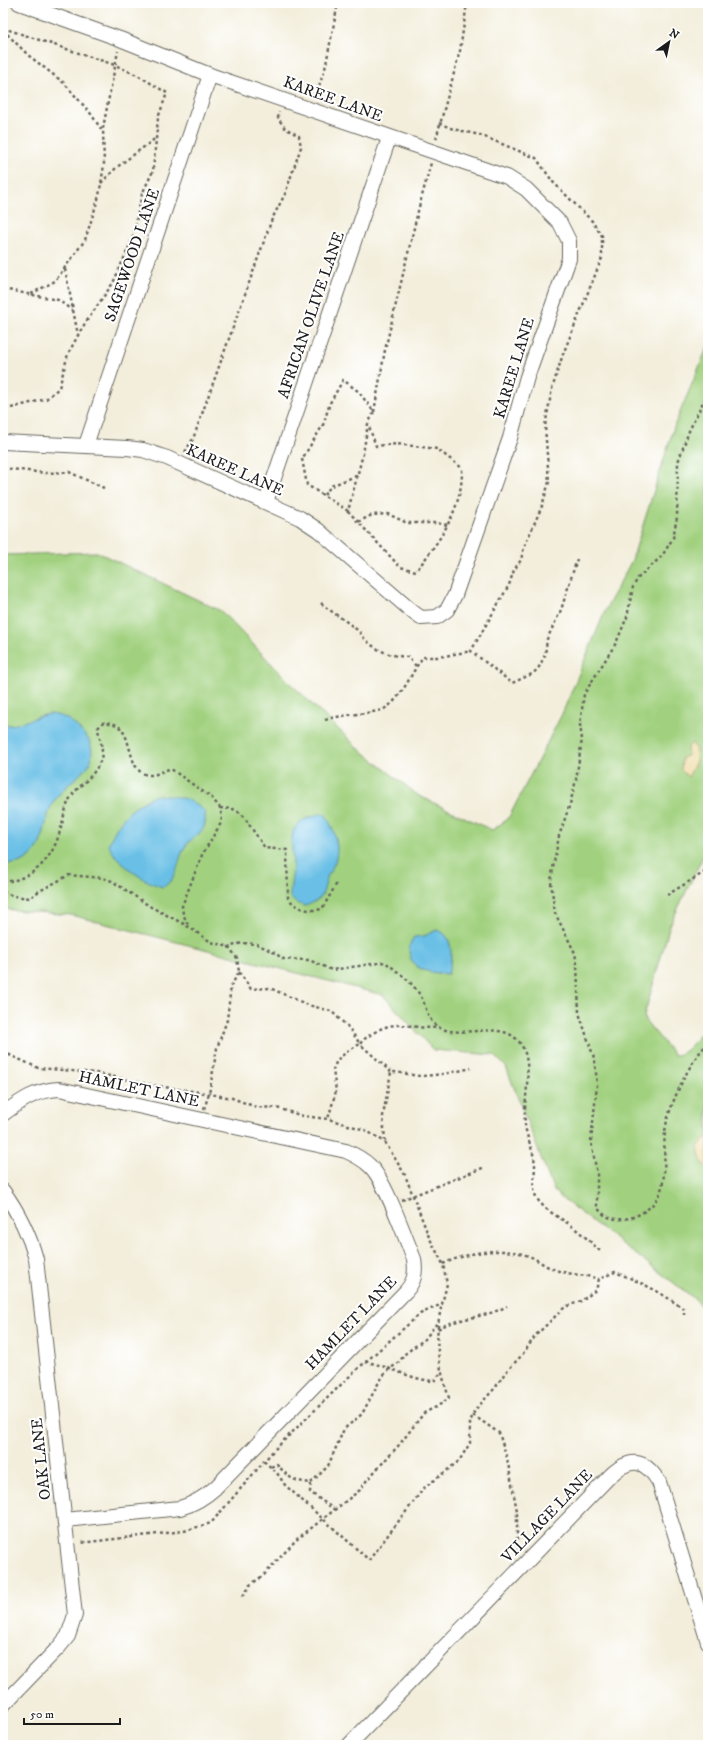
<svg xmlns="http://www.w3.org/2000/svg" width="711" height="1748" viewBox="0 0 711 1748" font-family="'IM FELL DW Pica',serif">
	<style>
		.green { fill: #a1d17f; stroke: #5e764e }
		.sand { fill: #eeda9e; stroke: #857b5d }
		.water { fill: #69bfe6; stroke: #426e81 }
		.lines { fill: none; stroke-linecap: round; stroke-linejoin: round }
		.street-casing { stroke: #67665f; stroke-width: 16 }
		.path { stroke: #67665f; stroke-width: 2.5; stroke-dasharray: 3 3; stroke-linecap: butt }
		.street { stroke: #fff; stroke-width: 14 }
		.labels { text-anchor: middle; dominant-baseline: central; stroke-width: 4; stroke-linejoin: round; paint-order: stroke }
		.street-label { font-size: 16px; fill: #1c1c1c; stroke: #fff }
	</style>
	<rect width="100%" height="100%" fill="#fff"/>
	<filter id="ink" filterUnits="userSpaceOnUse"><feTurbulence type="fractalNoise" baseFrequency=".025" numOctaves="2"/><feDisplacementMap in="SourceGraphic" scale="8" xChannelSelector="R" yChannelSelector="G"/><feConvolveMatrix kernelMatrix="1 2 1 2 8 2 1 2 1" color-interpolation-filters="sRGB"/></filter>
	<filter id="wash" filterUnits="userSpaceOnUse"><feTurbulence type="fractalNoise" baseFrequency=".012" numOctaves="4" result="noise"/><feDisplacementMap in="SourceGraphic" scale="16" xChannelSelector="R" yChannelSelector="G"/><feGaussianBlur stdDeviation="0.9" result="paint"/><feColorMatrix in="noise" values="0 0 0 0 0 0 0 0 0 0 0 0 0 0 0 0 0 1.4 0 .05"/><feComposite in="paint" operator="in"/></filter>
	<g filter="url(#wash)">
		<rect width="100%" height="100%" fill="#f3eedb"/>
		<!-- green -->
		<path class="green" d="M 708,346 L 708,846 L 670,925 L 644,1016 L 645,1020 L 674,1055 C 687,1056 700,1033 708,1024 L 708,1313 L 695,1299 L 564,1200 L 554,1191 L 506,1067 L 494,1055 L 433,1050 L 383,995 L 71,915 L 3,909 L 3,555 L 97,552 L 221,611 L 290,683 L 358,748 L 419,796 L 492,830 L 508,819 L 562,714 L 606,609 L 632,560 L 675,424 Z"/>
		<!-- sand -->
		<g class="sand">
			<path d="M 692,743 C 701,756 695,764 688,777 L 681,770 L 682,758 L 688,755 L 687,748 Z"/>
			<path d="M 708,1136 L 708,1171 L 701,1160 L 698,1147 Z"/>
		</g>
		<!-- water -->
		<g class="water">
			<path d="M 50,714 C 63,715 73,721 81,731 C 84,734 89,739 90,743 C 93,749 92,762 88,766 C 77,779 64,786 54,801 C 42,820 48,849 23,861 C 16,864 10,865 3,863 L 3,725 C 19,727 34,716 50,714 Z"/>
			<path d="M 156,795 C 177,797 189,796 205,812 C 205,817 206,823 204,827 C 200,835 193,837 188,843 C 175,858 182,876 163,887 C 143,882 118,863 108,845 C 120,818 130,808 156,795 Z"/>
			<path d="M 320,814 L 325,814 C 332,825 340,844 336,858 C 335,865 329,871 327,878 C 322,896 324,899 305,906 L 296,903 L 290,897 C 290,886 293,876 293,866 C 292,837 285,823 320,814 Z"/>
			<path d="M 437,930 C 455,935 452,959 448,974 C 440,973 431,973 423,970 C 409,964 405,949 414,937 L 424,936 Z"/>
		</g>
	</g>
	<g filter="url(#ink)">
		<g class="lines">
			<!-- street casing -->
			<g class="street-casing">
				<g id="street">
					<path d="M 3,442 L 127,448 L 143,450 L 167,458 L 300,518 L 318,530 L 414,613 L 421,618 L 437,617 L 447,610 L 455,595 L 510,438 L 527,377 L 569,259 L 569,241 L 560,223 L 526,189 L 507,177 L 210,75 L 120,39 L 19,3"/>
					<path d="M 86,445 L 210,75"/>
					<path d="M 266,502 L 389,138"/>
					<path d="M 3,1114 C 22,1100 36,1090 59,1089 L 346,1151 C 355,1155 363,1159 370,1166 C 385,1180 405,1237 414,1259 C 416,1272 415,1281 406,1291 L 215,1488 C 204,1498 194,1504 180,1508 L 65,1520"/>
					<path d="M 3,1191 C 19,1213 29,1233 36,1259 L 75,1615 L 68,1636 L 59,1647 L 3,1705"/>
					<path d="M 349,1745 L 610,1476 C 630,1457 644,1458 659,1482 L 708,1642"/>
				</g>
			</g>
			<!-- path -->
			<g class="path">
				<path d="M 3,28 L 115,65 L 139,76 L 167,93 L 158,118 L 153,171 L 142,194 L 132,240 L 113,283 L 82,328 L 68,354 L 59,388 L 46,399 L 3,410"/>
				<path d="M 3,30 L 28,55 L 64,83 L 91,114 L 103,132"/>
				<path d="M 315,97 L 325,69 L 338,3"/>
				<path d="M 439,123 L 453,129 L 480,135 L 536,158 L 553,182 L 592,221 L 602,236 L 602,258 L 563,354 L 552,389 L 545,426 L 549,482 L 542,506 L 524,547 L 521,560 L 514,570 L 509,585 L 471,651 L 512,683 L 532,674 L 538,669 L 545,655 L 547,639 L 561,610 L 577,559"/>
				<path d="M 436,139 L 460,51 L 467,3"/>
				<path d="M 101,183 L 117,167 L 156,138"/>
				<path d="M 65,269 L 78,335"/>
				<path d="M 3,289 L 58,300 L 73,311"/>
				<path d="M 31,294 L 55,281 L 85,240 L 99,196 L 104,165 L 103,128 L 118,51"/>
				<path d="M 708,392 L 689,431 L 678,462 L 677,517 L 673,538 L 662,556 L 638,578 L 633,587 L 627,617 L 616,643 L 584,694 L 580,725 L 582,739 L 576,780 L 570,804 L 559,836 L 553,868 L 551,882 L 555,913 L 575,953 L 577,964 L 579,1013 L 595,1061 L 597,1085 L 591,1141 L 597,1174 L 597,1207 C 612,1231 651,1216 660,1193 C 667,1175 663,1151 665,1133 C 666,1111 691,1057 708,1044"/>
				<path d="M 374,412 L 385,350 L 419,207 L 431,163"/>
				<path d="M 185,452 L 193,439 L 272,219 L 285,194 L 301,147 L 299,136 L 285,128 L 278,118 L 279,112"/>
				<path d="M 3,468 L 45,473 L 69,472 L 104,488"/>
				<path d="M 324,495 L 331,486 L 358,475"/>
				<path d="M 348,511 L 307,485 L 302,459 L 323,425 L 330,403 L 343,380 L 358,391 L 374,412 L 368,424 L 363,454 L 348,511 L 400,567 L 416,571 C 440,540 463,509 462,468 L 437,449 L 397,444 L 376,446 L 368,424"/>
				<path d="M 358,522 L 372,515 L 388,514 L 407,523 L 436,523 L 448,525"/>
				<path d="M 321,603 C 332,613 344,619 356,629 C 361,632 362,637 366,640 C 378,652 392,656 408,657 L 416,666"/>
				<path d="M 325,720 C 343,714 360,715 378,711 C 399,707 411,672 423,657 L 439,657 L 471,651"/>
				<path d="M 220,808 L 233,809 L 242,814 L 265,848 L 287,850 L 288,898 C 297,909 308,912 322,909 L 337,883"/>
				<path d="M 3,880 C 11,883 18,879 26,876 C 44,867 55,850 60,831 C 64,819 65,804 73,794 C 83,782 97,774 101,758 C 104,749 99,738 98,728 L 102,723 C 138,718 122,771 148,775 C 157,776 162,770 171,769 L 212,798 L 220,808 L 222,817 L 221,823 L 202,855 L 182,906 L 183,914 L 189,927"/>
				<path d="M 3,892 L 14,896 L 30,898 L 36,893 L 69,875 L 103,878 L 112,881 L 151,907 L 184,924 L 211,942 L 229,947"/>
				<path d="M 667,895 L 708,870"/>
				<path d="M 239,972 L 251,989 L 270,988 L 308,1005 L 331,1011 L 349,1028 L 360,1044 L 349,1050 L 337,1060 L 333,1070 L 336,1091 L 328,1119"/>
				<path d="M 3,1052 L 38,1068 L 96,1073 L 157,1086 L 199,1092 L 232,1098 L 256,1107 L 277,1108 L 303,1116 L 328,1119 L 365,1130 L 385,1142 L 405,1175 L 429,1237 L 443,1264 L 447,1284 L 442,1304 L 420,1314 L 353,1373 L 273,1451 L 211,1523 L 184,1531 L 80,1543"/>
				<path d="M 391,1072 L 360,1044 C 364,1038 369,1036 375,1032 C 399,1017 414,1031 439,1027"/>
				<path d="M 204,1109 L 209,1094 L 217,1048 L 227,1020 L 231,986 L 239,972 L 237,958 L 229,947 L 242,943 L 257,944 L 275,953 L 283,959 L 309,960 L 332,970 L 385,962 C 397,971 412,982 420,995 C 427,1006 426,1021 440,1028 C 466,1040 507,1016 523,1048 C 533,1069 523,1101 525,1124 C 526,1137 534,1151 535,1165 C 535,1175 531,1191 538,1200 C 545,1210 557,1216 566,1222 C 579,1231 590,1241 601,1252"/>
				<path d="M 385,1141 L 383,1116 L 391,1072 C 402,1072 412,1076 423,1076 C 439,1075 455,1072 471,1068"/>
				<path d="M 402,1200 L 485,1167"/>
				<path d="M 443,1264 C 469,1252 501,1246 529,1256 C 537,1259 543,1265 551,1268 C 566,1275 583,1274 599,1279"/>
				<path d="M 438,1329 C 460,1316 484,1319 507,1306"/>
				<path d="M 365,1362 C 389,1365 410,1380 434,1381 L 441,1373"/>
				<path d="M 473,1415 L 499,1433 L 507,1458 L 517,1511 L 517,1544 L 515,1555"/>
				<path d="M 264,1461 L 277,1473 L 285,1485 L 369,1560 L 424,1488 L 459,1461 L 470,1443 L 470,1422 L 475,1410 L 495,1388 L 505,1373 L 522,1355 L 536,1335 L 565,1307 L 581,1301 L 596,1290 L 599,1279 L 615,1272 C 643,1283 659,1291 684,1309 L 684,1315"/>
				<path d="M 271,1467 L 277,1464 C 289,1478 292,1481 311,1483 L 310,1492 L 335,1510"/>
				<path d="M 311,1483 L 328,1466 L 344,1429 L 362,1414 L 379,1382 L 387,1371 L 398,1363 L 406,1353 L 425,1339 L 437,1323"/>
				<path d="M 243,1596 L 250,1585 L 264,1575 L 296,1540 L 360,1490 L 367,1480 L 399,1445 L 424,1413 L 438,1406 L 449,1398 C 438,1363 433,1340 442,1304"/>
			</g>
			<!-- street -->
			<use href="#street" class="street"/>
		</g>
	</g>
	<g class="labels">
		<!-- street labels -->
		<g class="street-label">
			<text transform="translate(333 99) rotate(20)">KAREE LANE</text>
			<text transform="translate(132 255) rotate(-71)">SAGEWOOD LANE</text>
			<text transform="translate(311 315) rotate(-71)">AFRICAN OLIVE LANE</text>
			<text transform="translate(514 368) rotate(-73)">KAREE LANE</text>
			<text transform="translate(235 470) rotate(24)">KAREE LANE</text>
			<text transform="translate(139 1089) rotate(12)">HAMLET LANE</text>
			<text transform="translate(351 1323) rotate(-46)">HAMLET LANE</text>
			<text transform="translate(41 1459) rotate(-96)">OAK LANE</text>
			<text transform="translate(547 1516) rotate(-46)">VILLAGE LANE</text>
		</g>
	</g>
	<!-- margin -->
	<rect width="711" height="1748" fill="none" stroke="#fff" stroke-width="16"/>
	<!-- north arrow -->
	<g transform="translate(669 42) rotate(33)" stroke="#ffffff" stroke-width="3" paint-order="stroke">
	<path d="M0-3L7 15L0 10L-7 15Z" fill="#1c1c1c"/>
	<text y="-6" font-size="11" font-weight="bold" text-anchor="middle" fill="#1c1c1c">N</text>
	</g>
	<!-- scale -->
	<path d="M24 1718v6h96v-6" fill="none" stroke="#1c1c1c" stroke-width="2"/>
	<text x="30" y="1718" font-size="12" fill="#1c1c1c" stroke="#ffffff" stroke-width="3" paint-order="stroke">50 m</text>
</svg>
